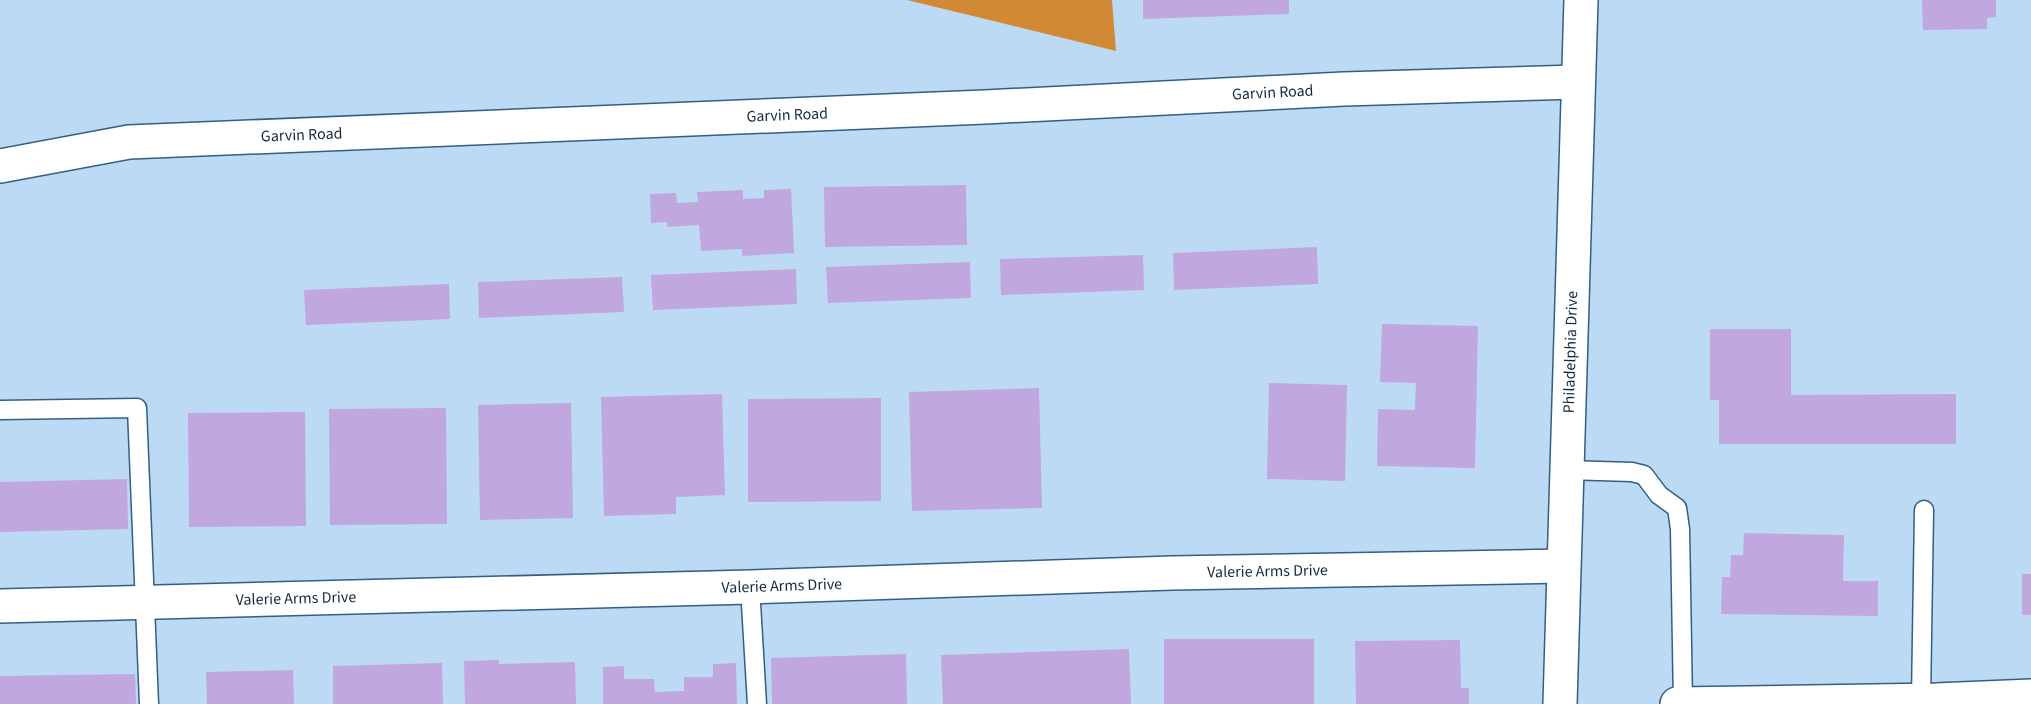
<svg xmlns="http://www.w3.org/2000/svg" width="2031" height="704" viewBox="0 0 2031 704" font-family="'Source Sans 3',sans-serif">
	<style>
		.forest { fill: #d28936 }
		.building { fill: #c0a7de }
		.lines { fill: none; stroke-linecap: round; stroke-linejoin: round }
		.service-casing { stroke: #315f86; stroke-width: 21 }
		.minor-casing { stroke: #315f86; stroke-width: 36 }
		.secondary-casing { stroke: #315f86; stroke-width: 36 }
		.service { stroke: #fff; stroke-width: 18 }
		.minor { stroke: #fff; stroke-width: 33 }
		.secondary { stroke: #fff; stroke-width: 33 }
		.labels { text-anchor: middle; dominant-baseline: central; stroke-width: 4.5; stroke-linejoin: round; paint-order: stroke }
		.street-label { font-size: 16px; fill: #162a3b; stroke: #bddaf5 }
	</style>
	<rect width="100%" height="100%" fill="#bddaf5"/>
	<!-- forest -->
	<path class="forest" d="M 907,0 L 1112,0 L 1116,51 Z"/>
	<!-- building -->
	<g class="building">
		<path d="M 1143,0 L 1289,0 L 1289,14 L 1143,19 Z"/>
		<path d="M 1922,0 L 1996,0 L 1996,17 L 1987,18 L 1987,29 L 1923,30 Z"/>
		<path d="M 966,185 L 967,245 L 825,247 L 824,187 Z"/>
		<path d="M 791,189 L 794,253 L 742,256 L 742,249 L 701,251 L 699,225 L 667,227 L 667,222 L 651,223 L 650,194 L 676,193 L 677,203 L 698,202 L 697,192 L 743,190 L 743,199 L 764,198 L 764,190 Z"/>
		<path d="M 1317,247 L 1318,284 L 1174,290 L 1173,253 Z"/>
		<path d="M 1143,255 L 1144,290 L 1001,295 L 1000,259 Z"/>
		<path d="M 970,262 L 971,298 L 828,303 L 826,267 Z"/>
		<path d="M 796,269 L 797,304 L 653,310 L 651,275 Z"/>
		<path d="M 622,277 L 624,312 L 479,318 L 478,282 Z"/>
		<path d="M 449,284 L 450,319 L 306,325 L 304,290 Z"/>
		<path d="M 1382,324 L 1478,326 L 1475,468 L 1377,466 L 1378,409 L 1415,410 L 1416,383 L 1380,382 Z"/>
		<path d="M 1710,329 L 1791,329 L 1791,395 L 1956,394 L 1956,444 L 1719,444 L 1719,400 L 1710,400 Z"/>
		<path d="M 1269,383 L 1347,385 L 1345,481 L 1267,479 Z"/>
		<path d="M 1039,388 L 1042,508 L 912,511 L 909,392 Z"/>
		<path d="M 722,394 L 725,495 L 676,497 L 676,514 L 604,516 L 601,397 Z"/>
		<path d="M 881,398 L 881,501 L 748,502 L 748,399 Z"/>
		<path d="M 571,403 L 573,518 L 480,520 L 478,405 Z"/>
		<path d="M 446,408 L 447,524 L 330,525 L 329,409 Z"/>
		<path d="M 305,412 L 306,526 L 189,527 L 188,413 Z"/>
		<path d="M 127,479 L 128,529 L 0,532 L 0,482 Z"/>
		<path d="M 1744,533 L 1844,535 L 1843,581 L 1878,581 L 1878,616 L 1721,614 L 1722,577 L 1730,577 L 1731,555 L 1743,555 Z"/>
		<rect x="2022" y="574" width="9" height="41"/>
		<rect x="1164" y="639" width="150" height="65"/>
		<path d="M 1460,640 L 1461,688 L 1469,688 L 1469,704 L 1356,704 L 1355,641 Z"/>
		<path d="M 1129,649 L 1131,704 L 943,704 L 941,655 Z"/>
		<path d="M 906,654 L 907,704 L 772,704 L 771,658 Z"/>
		<path d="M 499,660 L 499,664 L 575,662 L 576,704 L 465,704 L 464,661 Z"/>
		<path d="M 442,663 L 443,704 L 333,704 L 333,666 Z"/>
		<path d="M 736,663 L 737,704 L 603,704 L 603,667 L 624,666 L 624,679 L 654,679 L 655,692 L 684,691 L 684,677 L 713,677 L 713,664 Z"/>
		<path d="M 293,670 L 294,704 L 207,704 L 206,672 Z"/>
		<path d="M 135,674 L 136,704 L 0,704 L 0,676 Z"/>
	</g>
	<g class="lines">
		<!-- service casing -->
		<g class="service-casing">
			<g id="service">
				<path d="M 0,410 L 137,408 L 149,704"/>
				<path d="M 1566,470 L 1632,472 L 1644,475 L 1659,495 L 1677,508 L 1680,529 L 1683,704"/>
				<path d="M 750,587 L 757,704"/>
				<path d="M 1921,700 L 1924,510"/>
			</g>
		</g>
		<!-- minor casing -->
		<g class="minor-casing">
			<g id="minor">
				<path id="s1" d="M 0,166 L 129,142 L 985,107 L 1344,89 L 1578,82"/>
				<path id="s2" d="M 0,606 L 750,587 L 1172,573 L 1563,566"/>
				<path d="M 1677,704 L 1936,700 L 2031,696"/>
			</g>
		</g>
		<!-- secondary casing -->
		<g class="secondary-casing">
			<g id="secondary">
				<path id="s3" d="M 1560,704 L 1581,0"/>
			</g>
		</g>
		<!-- service -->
		<use href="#service" class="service"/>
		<!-- minor -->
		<use href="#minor" class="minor"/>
		<!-- secondary -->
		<use href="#secondary" class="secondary"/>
	</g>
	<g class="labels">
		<!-- street labels -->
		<g class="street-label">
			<text stroke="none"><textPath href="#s1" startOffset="1276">Garvin Road</textPath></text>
			<text stroke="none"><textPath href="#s1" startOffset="790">Garvin Road</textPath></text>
			<text stroke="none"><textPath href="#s1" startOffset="304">Garvin Road</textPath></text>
			<text stroke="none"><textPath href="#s3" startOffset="352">Philadelphia Drive</textPath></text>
			<text stroke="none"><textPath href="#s2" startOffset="1268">Valerie Arms Drive</textPath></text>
			<text stroke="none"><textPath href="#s2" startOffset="782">Valerie Arms Drive</textPath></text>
			<text stroke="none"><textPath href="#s2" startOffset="296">Valerie Arms Drive</textPath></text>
		</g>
	</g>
</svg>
